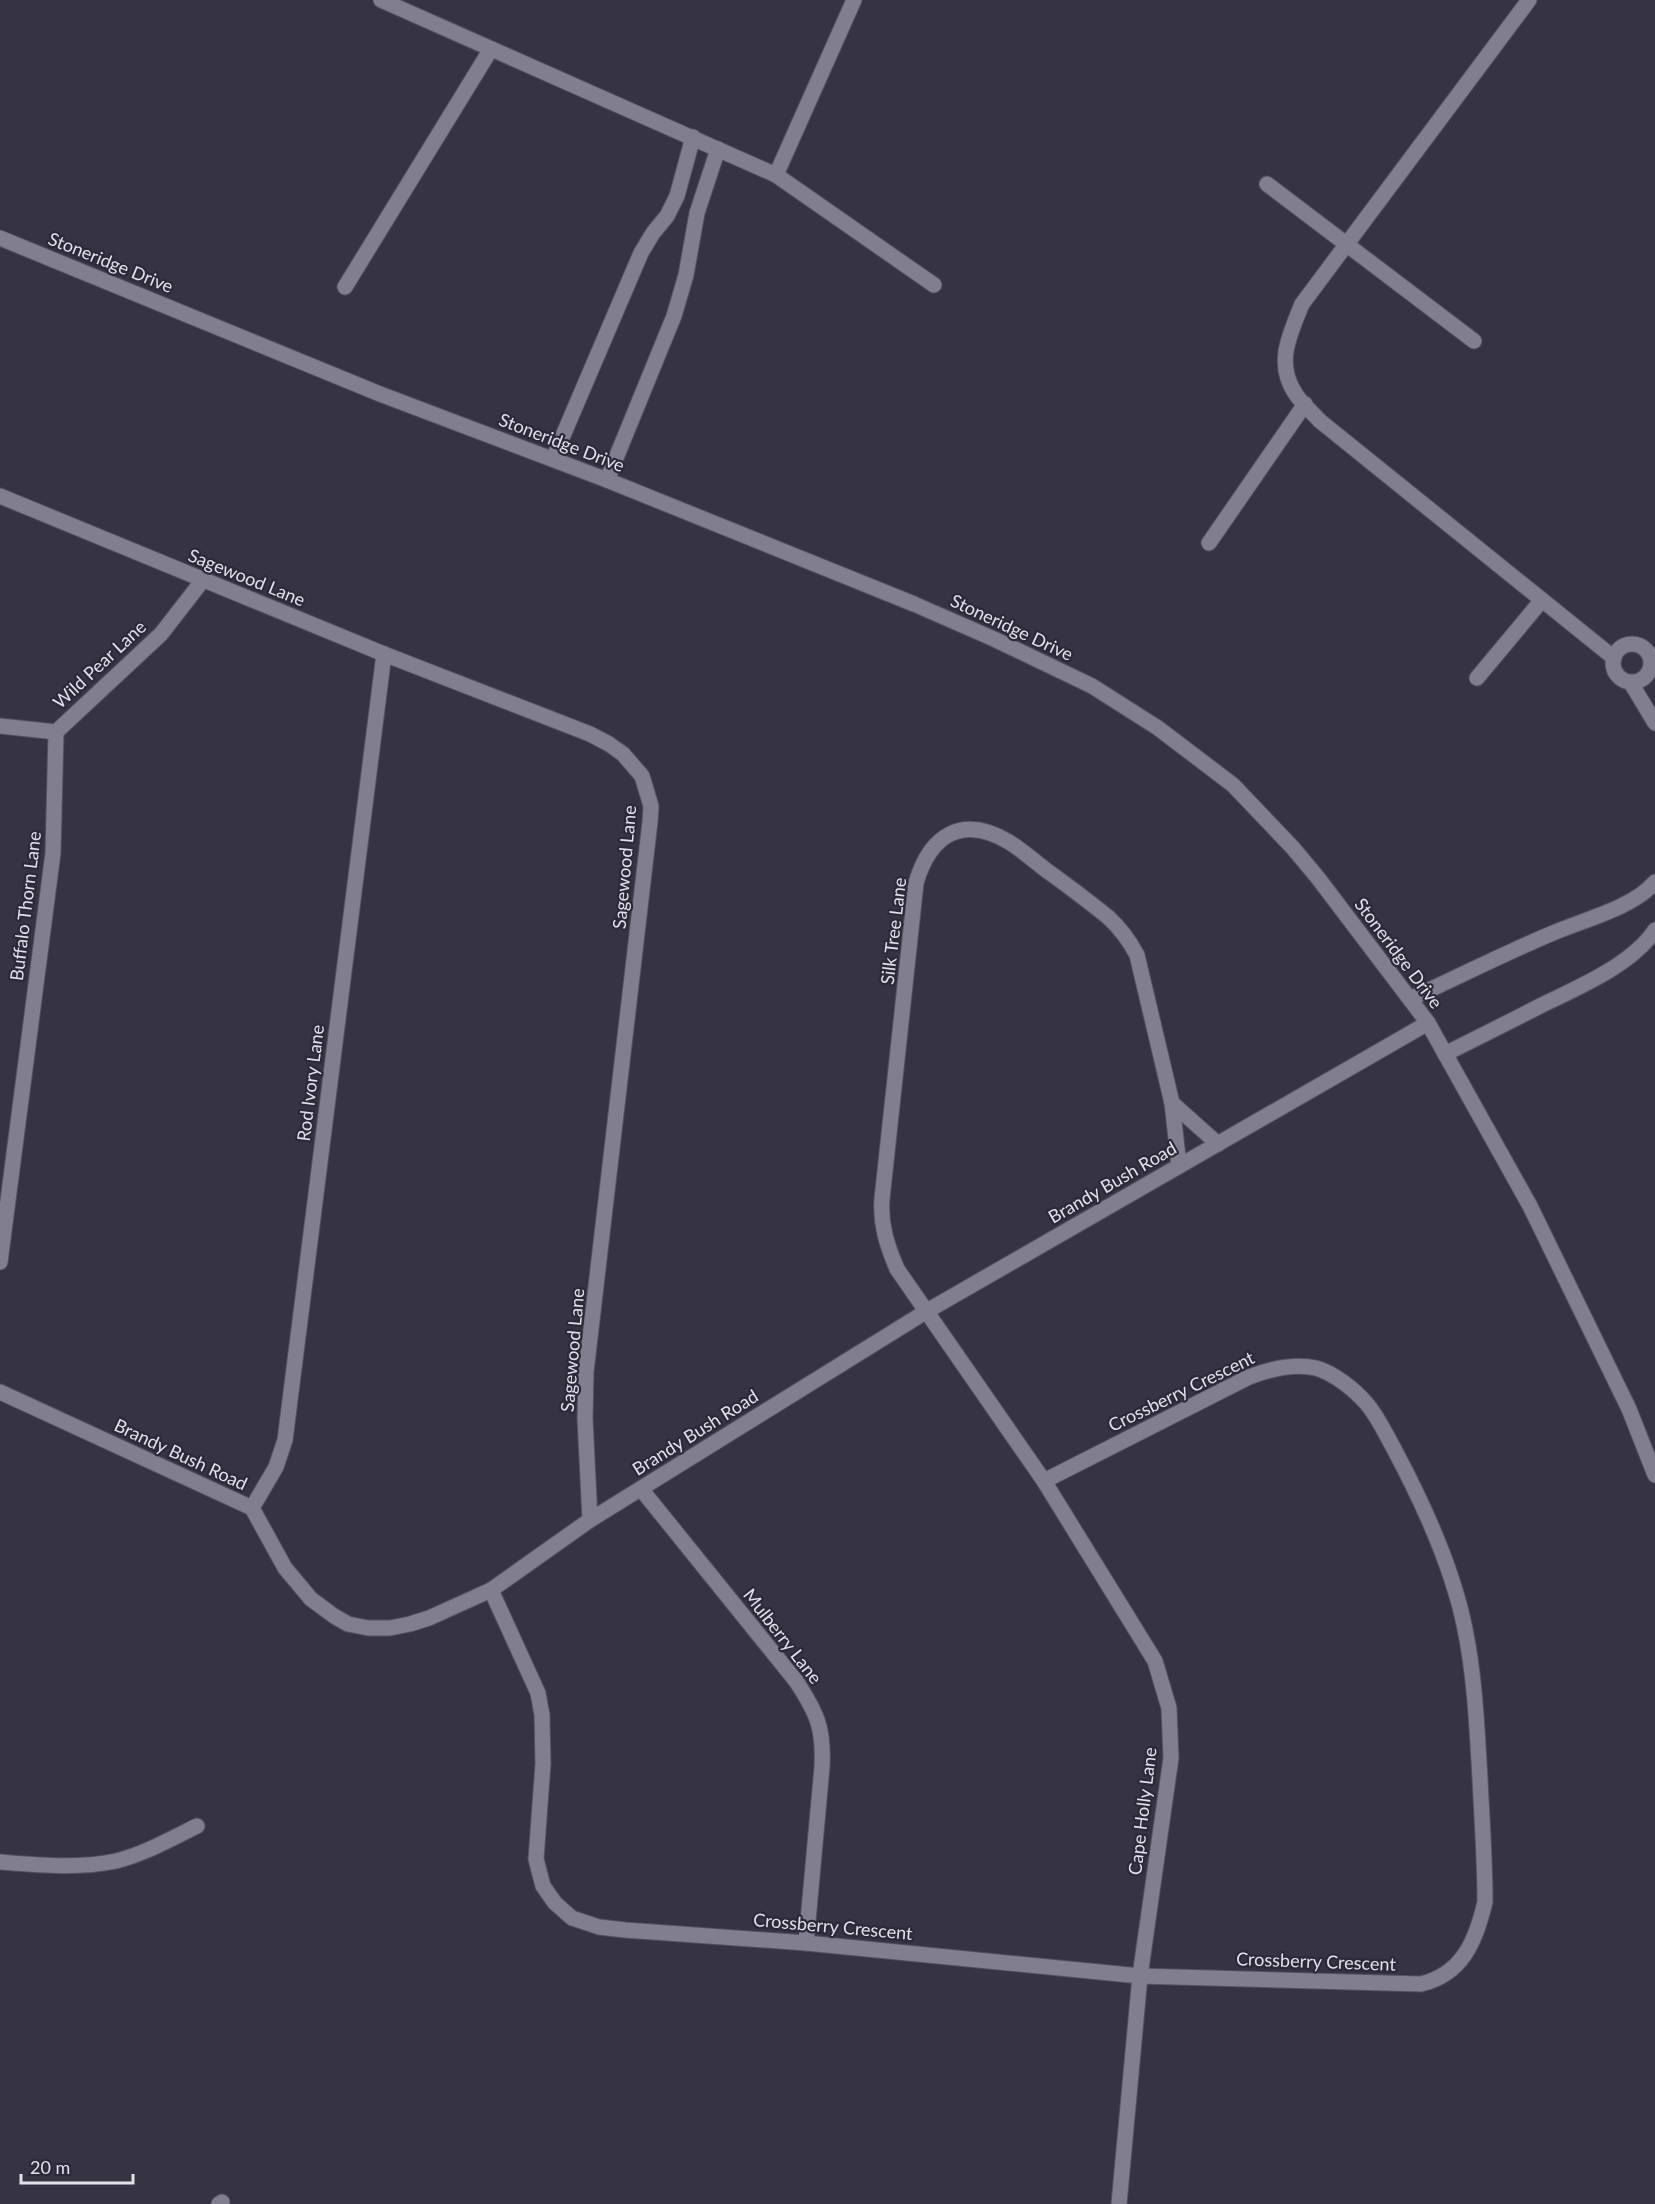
<svg xmlns="http://www.w3.org/2000/svg" width="1655" height="2204" viewBox="0 0 1655 2204" font-family="Lato,sans-serif">
	<style>
		.lines { fill: none; stroke-linecap: round; stroke-linejoin: round }
		.service-casing { stroke: #54525e; stroke-width: 17 }
		.minor-casing { stroke: #54525e; stroke-width: 17 }
		.service { stroke: #807e8f; stroke-width: 15 }
		.minor { stroke: #807e8f; stroke-width: 15 }
		.labels { text-anchor: middle; dominant-baseline: central; stroke-width: 4.5; stroke-linejoin: round; paint-order: stroke }
		.street-label { font-size: 18px; fill: #e1e1ea; stroke: #2c2a38 }
	</style>
	<rect width="100%" height="100%" fill="#363442"/>
	<g class="lines">
		<!-- service casing -->
		<g class="service-casing">
			<g id="service">
				<path d="M 1529,0 L 1302,304 C 1290,334 1275,363 1295,393 C 1301,403 1312,412 1320,421 L 1614,658"/>
				<path d="M 1267,184 L 1474,341"/>
				<path d="M 1209,543 L 1305,404"/>
				<circle cx="1632" cy="663" r="19"/>
				<path d="M 1477,678 L 1542,600"/>
				<path d="M 1631,683 L 1655,723"/>
				<path d="M 1410,999 C 1458,977 1505,953 1553,933 C 1583,920 1633,908 1655,882"/>
				<path d="M 1445,1054 C 1477,1038 1509,1022 1540,1006 C 1577,988 1632,965 1655,930"/>
			</g>
		</g>
		<!-- minor casing -->
		<g class="minor-casing">
			<g id="minor">
				<path d="M 381,0 L 776,175 L 934,285"/>
				<path d="M 776,175 L 854,0"/>
				<path d="M 0,238 L 380,394 L 607,480 L 914,604 L 994,639 L 1092,686 L 1158,728 L 1233,785 L 1293,848 L 1318,878 L 1428,1023 L 1530,1206 L 1629,1409 L 1655,1475"/>
				<path d="M 345,287 L 491,49"/>
				<path d="M 553,459 L 641,253 L 653,233 L 667,216 L 677,196 L 693,137"/>
				<path d="M 607,480 L 674,316 L 686,275 L 697,213 L 718,149"/>
				<path d="M 0,496 L 384,654 L 590,734 L 609,744 L 623,754 L 642,776 L 651,806 L 650,822 L 586,1372 L 585,1419 L 590,1520"/>
				<path d="M 0,726 L 56,732 L 161,634 L 203,580"/>
				<path d="M 1172,1103 L 1218,1144"/>
				<path d="M 0,1262 L 53,853 L 56,732"/>
				<path d="M 0,1392 L 252,1508 L 285,1568 L 311,1599 L 334,1616 L 348,1624 L 368,1628 L 390,1628 L 410,1624 L 429,1618 L 491,1590 L 590,1520 L 927,1311 L 1428,1023"/>
				<path d="M 641,1489 L 796,1681 C 817,1713 824,1728 822,1767 L 806,1943"/>
				<path d="M 252,1508 L 276,1467 L 285,1440 L 384,654"/>
				<path d="M 491,1590 L 538,1693 L 542,1715 L 543,1764 L 536,1859 L 543,1886 L 555,1903 L 572,1918 L 599,1927 L 625,1930 L 806,1943 L 1140,1976 L 1421,1984 C 1463,1974 1476,1940 1485,1902 C 1485,1860 1482,1820 1480,1779 C 1477,1728 1475,1678 1465,1629 C 1453,1569 1422,1501 1393,1447 C 1385,1433 1378,1417 1367,1404 C 1355,1390 1334,1373 1316,1368 C 1293,1363 1270,1369 1249,1377 L 1044,1481"/>
				<path d="M 0,1862 C 38,1865 78,1869 116,1861 C 144,1854 171,1839 197,1826"/>
				<path d="M 219,2204 L 222,2202"/>
				<path d="M 1119,2204 L 1140,1976 L 1171,1758 L 1169,1708 L 1155,1661 L 1044,1481 L 897,1269 C 887,1245 880,1225 882,1199 L 916,883 C 930,835 962,814 1009,842 C 1022,850 1034,861 1046,870 C 1067,885 1088,901 1108,917 C 1120,928 1129,940 1137,955 L 1172,1103 L 1179,1166"/>
			</g>
		</g>
		<!-- service -->
		<use href="#service" class="service"/>
		<!-- minor -->
		<use href="#minor" class="minor"/>
	</g>
	<g class="labels">
		<!-- street labels -->
		<g class="street-label">
			<text transform="translate(111 262) rotate(22)">Stoneridge Drive</text>
			<text transform="translate(562 442) rotate(21)">Stoneridge Drive</text>
			<text transform="translate(247 577) rotate(22)">Sagewood Lane</text>
			<text transform="translate(1012 627) rotate(25)">Stoneridge Drive</text>
			<text transform="translate(99 664) rotate(-43)">Wild Pear Lane</text>
			<text transform="translate(624 867) rotate(-85)">Sagewood Lane</text>
			<text transform="translate(25 906) rotate(-83)">Buffalo Thorn Lane</text>
			<text transform="translate(893 931) rotate(-83)">Silk Tree Lane</text>
			<text transform="translate(1399 953) rotate(53)">Stoneridge Drive</text>
			<text transform="translate(310 1083) rotate(-83)">Rod Ivory Lane</text>
			<text transform="translate(1112 1182) rotate(-30)">Brandy Bush Road</text>
			<text transform="translate(572 1350) rotate(-85)">Sagewood Lane</text>
			<text transform="translate(1181 1391) rotate(-26)">Crossberry Crescent</text>
			<text transform="translate(695 1432) rotate(-32)">Brandy Bush Road</text>
			<text transform="translate(181 1454) rotate(25)">Brandy Bush Road</text>
			<text transform="translate(783 1636) rotate(52)">Mulberry Lane</text>
			<text transform="translate(1142 1811) rotate(-83)">Cape Holly Lane</text>
			<text transform="translate(833 1926) rotate(5)">Crossberry Crescent</text>
			<text transform="translate(1316 1961) rotate(2)">Crossberry Crescent</text>
		</g>
	</g>
	<!-- scale -->
	<path d="M21 2174v9h112v-9" fill="none" stroke="#e1e1ea" stroke-width="3"/>
	<text x="30" y="2174" font-size="18" fill="#e1e1ea" stroke="#2c2a38" stroke-width="4.5" paint-order="stroke">20 m</text>
</svg>
